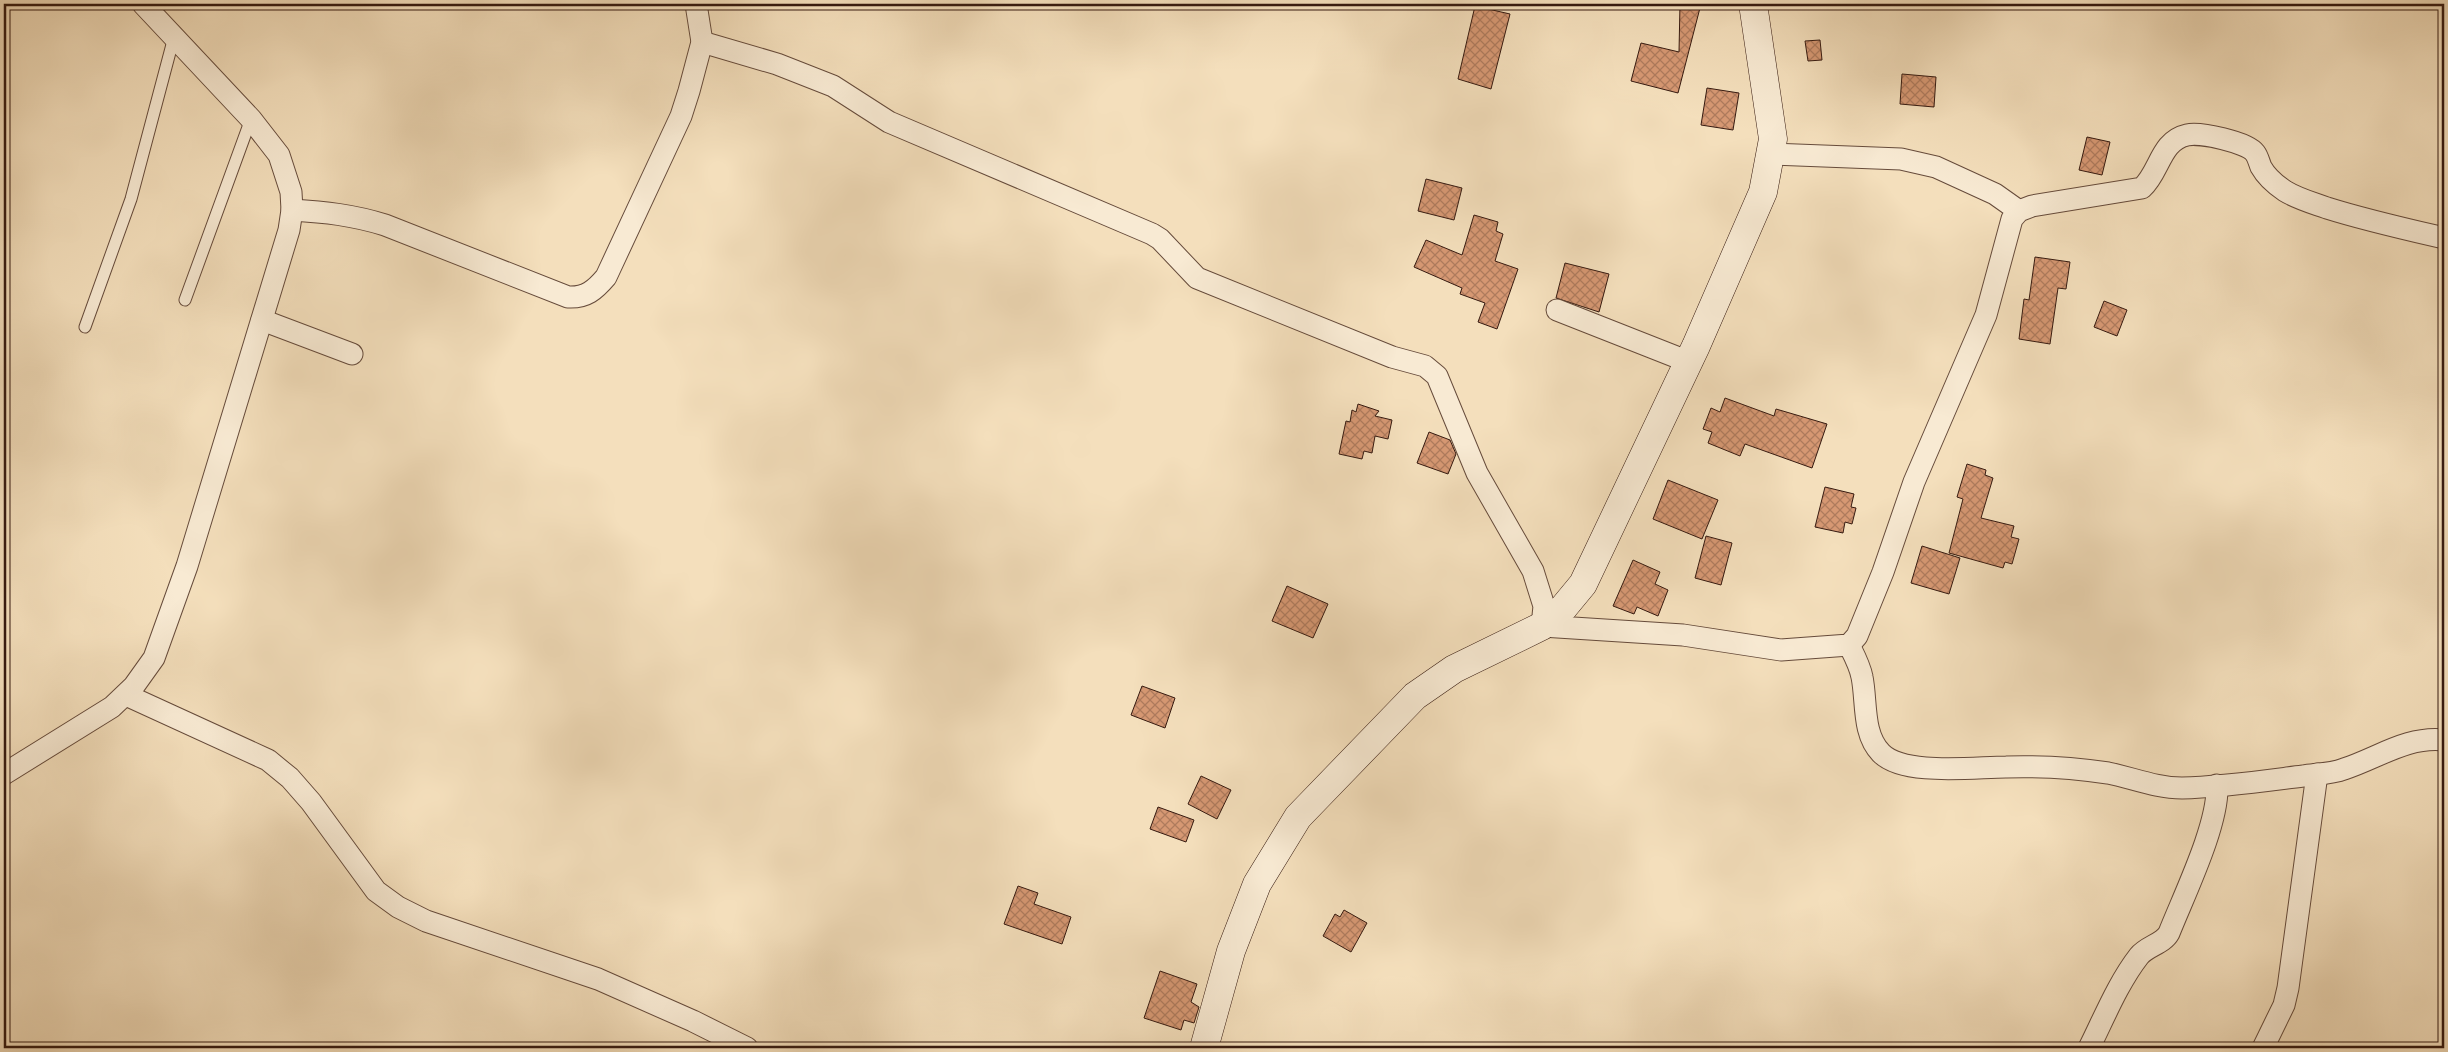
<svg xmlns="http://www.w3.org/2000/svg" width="2448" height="1052" viewBox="0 0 2448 1052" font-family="'Old Standard TT',serif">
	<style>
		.building { fill: url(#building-cross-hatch); stroke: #361a10 }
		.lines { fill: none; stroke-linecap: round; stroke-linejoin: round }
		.lane-casing { stroke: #664b3b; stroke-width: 13 }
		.street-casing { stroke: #664b3b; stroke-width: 23 }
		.secondary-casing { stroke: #361a10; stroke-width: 29 }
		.lane { stroke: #f8ead3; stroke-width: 11 }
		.street { stroke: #f8ead3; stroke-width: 21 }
		.secondary { stroke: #f8ead3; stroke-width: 28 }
	</style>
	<defs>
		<pattern id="building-cross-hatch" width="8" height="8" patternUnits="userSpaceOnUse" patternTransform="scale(1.25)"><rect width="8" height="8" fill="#d69873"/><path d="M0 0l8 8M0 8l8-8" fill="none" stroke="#ae7b5d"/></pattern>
	</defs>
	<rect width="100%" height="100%" fill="#f4dfbc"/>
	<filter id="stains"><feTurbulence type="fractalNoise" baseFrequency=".004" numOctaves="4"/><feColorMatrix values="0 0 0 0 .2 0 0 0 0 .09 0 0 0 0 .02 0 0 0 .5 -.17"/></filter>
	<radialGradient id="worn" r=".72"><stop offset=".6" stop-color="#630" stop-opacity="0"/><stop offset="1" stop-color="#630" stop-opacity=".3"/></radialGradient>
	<!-- building -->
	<g class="building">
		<path d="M 1680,4 L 1701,4 L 1678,93 L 1631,81 L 1641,43 L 1679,52 Z"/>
		<path d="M 1475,6 L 1510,14 L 1491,89 L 1458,79 Z"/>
		<path d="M 1820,40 L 1822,60 L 1808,61 L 1805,41 Z"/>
		<path d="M 1902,74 L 1936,77 L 1934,107 L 1900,104 Z"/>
		<path d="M 1707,88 L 1739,93 L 1733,130 L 1701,125 Z"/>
		<path d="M 2087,137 L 2110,142 L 2102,175 L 2079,170 Z"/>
		<path d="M 1426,179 L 1462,188 L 1454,220 L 1418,211 Z"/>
		<path d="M 1474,215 L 1498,222 L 1496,231 L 1503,234 L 1495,261 L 1518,269 L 1497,329 L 1478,322 L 1485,303 L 1460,294 L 1462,288 L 1414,267 L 1426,240 L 1462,255 Z"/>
		<path d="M 2035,257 L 2070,262 L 2066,289 L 2058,288 L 2050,344 L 2019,339 L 2024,299 L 2029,300 Z"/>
		<path d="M 1565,263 L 1609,274 L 1599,312 L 1556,298 Z"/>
		<path d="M 2104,301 L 2127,310 L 2117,336 L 2094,327 Z"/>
		<path d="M 1725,398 L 1774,416 L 1776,409 L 1827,424 L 1812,468 L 1745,444 L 1740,456 L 1708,443 L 1712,432 L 1703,429 L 1711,408 L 1720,412 Z"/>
		<path d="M 1358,404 L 1379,411 L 1375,416 L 1392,420 L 1388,439 L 1375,436 L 1372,453 L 1364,451 L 1362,459 L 1339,454 L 1346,421 L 1350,422 L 1352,410 L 1356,412 Z"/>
		<path d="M 1429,432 L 1450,440 L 1456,454 L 1448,474 L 1417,463 Z"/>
		<path d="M 1967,464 L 1986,470 L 1985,475 L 1993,478 L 1981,518 L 2014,526 L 2011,537 L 2019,539 L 2012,564 L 2005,562 L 2003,568 L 1949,553 L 1963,499 L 1957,497 Z"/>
		<path d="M 1668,480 L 1718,500 L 1702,539 L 1653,519 Z"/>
		<path d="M 1825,487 L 1854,494 L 1851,507 L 1856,508 L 1852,524 L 1845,522 L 1843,533 L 1815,527 Z"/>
		<path d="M 1706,536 L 1732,543 L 1721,585 L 1695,578 Z"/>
		<path d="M 1922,546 L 1960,558 L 1949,594 L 1911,583 Z"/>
		<path d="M 1633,560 L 1660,572 L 1655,584 L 1668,590 L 1658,616 L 1637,607 L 1634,614 L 1613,606 Z"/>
		<path d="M 1287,586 L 1328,604 L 1313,638 L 1272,621 Z"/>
		<path d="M 1142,686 L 1175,698 L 1165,728 L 1131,715 Z"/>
		<path d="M 1201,776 L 1231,790 L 1217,819 L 1188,804 Z"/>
		<path d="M 1158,807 L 1194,820 L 1186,842 L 1150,829 Z"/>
		<path d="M 1018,886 L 1038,893 L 1034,904 L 1071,917 L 1062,944 L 1004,924 Z"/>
		<path d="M 1344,910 L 1367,923 L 1351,952 L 1323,936 L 1335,914 L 1340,917 Z"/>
		<path d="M 1160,971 L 1197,984 L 1191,1002 L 1199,1007 L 1194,1023 L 1184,1020 L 1181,1030 L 1144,1018 Z"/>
	</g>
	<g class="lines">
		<!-- lane casing -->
		<g class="lane-casing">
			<g id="lane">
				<path d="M 185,300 L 251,119"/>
				<path d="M 85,327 L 131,199 L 174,37"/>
			</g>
		</g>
		<!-- street casing -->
		<g class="street-casing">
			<g id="street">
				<path d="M 702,42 L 777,64 L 833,86 L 889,122 L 1152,234 L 1160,239 L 1197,278 L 1392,357 L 1425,366 L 1437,376 L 1477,473 L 1533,571 L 1544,606 L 1542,626 L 1683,635 L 1781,650 L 1849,645 L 1857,636 L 1883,572 L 1914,482 L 1986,315 L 2012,219 L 2019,211 L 2032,206 L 2142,188 C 2160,172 2160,141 2187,135 C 2200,132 2247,142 2255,153 C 2258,157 2259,162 2261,167 C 2266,176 2276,185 2285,191 C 2298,199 2313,203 2327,208 C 2365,220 2405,229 2444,238"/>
				<path d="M 1770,154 L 1901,159 L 1936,167 L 1995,194 L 2019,211"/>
				<path d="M 292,210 C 325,212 353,215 385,225 L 568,297 C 586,298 595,290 606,277 L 681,116 L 689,91 L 702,42 L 696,4"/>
				<path d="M 1557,310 L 1689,362"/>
				<path d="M 262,320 L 352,354"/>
				<path d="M 1849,645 C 1854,655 1860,666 1862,677 C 1867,701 1862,734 1881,753 C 1903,776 1974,767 2006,767 C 2039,766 2074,768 2108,773 C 2133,778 2156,788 2182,788 C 2222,787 2263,781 2303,776 C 2316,774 2331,774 2344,769 C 2378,758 2407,736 2444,740"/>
				<path d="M 126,695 L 268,760 L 290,778 L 311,802 L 376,891 L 398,907 L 426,921 L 598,979 L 693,1021 L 747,1048"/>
				<path d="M 4,774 L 112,707 L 134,686 L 154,658 L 187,566 L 289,230 L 292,210 L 291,192 L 279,155 L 251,119 L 143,4"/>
				<path d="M 2089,1048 C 2104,1018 2118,983 2139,956 C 2147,946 2163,944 2169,933 C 2184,895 2219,824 2217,785"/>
				<path d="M 2263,1048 L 2284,1005 L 2288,988 L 2317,774"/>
			</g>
		</g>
		<!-- secondary casing -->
		<g class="secondary-casing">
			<path id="secondary" d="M 1204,1048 L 1231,951 L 1257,884 L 1298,817 L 1415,696 L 1454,669 L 1542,626 L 1564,607 L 1583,584 L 1696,346 L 1763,192 L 1773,139 L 1753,4"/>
		</g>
		<!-- lane -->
		<use href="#lane" class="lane"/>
		<!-- street -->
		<use href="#street" class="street"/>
		<!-- secondary -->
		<use href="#secondary" class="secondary"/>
	</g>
	<!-- margin -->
	<rect width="2448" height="1052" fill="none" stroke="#f4dfbc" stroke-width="20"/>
	<rect x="5" y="5" width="2438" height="1042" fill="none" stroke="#361a10" stroke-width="2.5"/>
	<rect x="10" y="10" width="2428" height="1032" fill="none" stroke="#361a10"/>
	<rect width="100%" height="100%" filter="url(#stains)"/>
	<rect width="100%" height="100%" fill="url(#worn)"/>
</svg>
